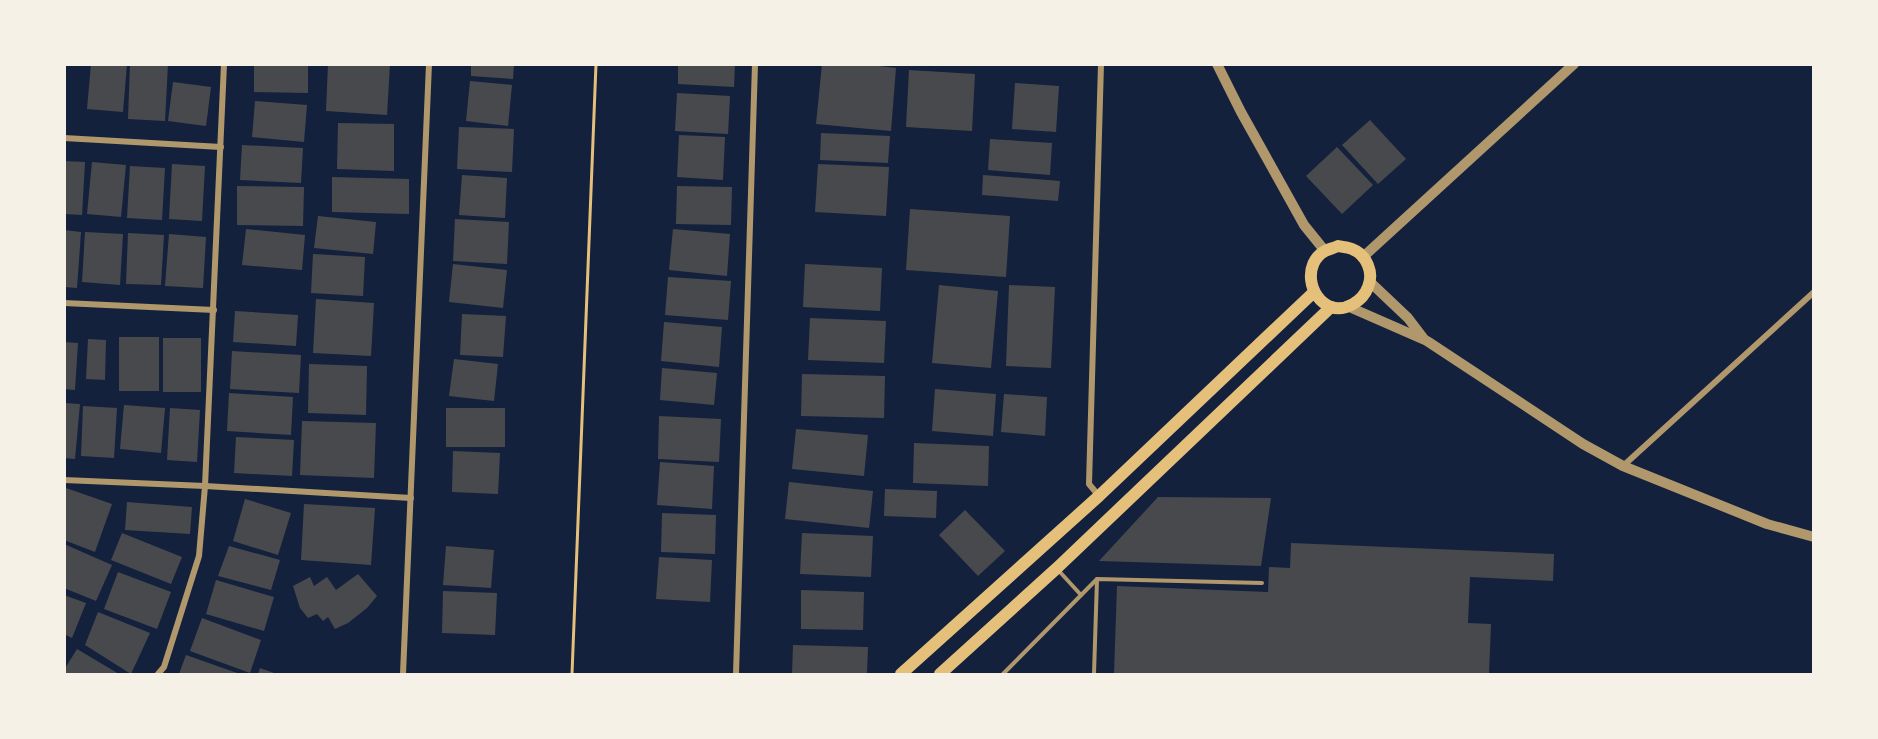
<svg xmlns="http://www.w3.org/2000/svg" width="1878" height="739" viewBox="0 0 1878 739" font-family="Quicksand,sans-serif">
	<style>
		.building { fill: #48494c }
		.lines { fill: none; stroke-linecap: round; stroke-linejoin: round }
		.path { stroke: #e5c07b; stroke-width: 3 }
		.service { stroke: #b1986c; stroke-width: 4 }
		.minor { stroke: #b1986c; stroke-width: 6 }
		.tertiary { stroke: #b1986c; stroke-width: 10 }
		.secondary { stroke: #e5c07b; stroke-width: 12 }
	</style>
	<rect width="100%" height="100%" fill="#14213d"/>
	<!-- building -->
	<g class="building">
		<path d="M 91,64 L 127,64 L 123,112 L 87,109 Z"/>
		<path d="M 130,64 L 168,64 L 165,121 L 128,119 Z"/>
		<path d="M 328,64 L 390,64 L 387,115 L 326,111 Z"/>
		<path d="M 471,64 L 514,64 L 513,79 L 471,76 Z"/>
		<path d="M 678,64 L 735,64 L 734,87 L 678,84 Z"/>
		<path d="M 822,64 L 862,64 L 896,68 L 891,131 L 816,124 Z"/>
		<path d="M 254,65 L 308,66 L 308,93 L 254,92 Z"/>
		<path d="M 909,70 L 975,74 L 972,131 L 906,127 Z"/>
		<path d="M 470,81 L 512,85 L 508,126 L 466,121 Z"/>
		<path d="M 173,82 L 211,87 L 206,126 L 168,121 Z"/>
		<path d="M 1015,83 L 1059,86 L 1056,132 L 1012,129 Z"/>
		<path d="M 677,93 L 730,96 L 728,134 L 675,131 Z"/>
		<path d="M 255,101 L 307,105 L 304,142 L 252,137 Z"/>
		<path d="M 1370,120 L 1406,159 L 1378,184 L 1342,145 Z"/>
		<path d="M 338,123 L 394,124 L 394,171 L 337,169 Z"/>
		<path d="M 459,127 L 514,129 L 512,172 L 457,169 Z"/>
		<path d="M 821,133 L 890,136 L 888,163 L 820,160 Z"/>
		<path d="M 679,135 L 725,137 L 723,180 L 677,177 Z"/>
		<path d="M 990,139 L 1052,143 L 1050,175 L 988,170 Z"/>
		<path d="M 242,145 L 303,148 L 301,183 L 240,180 Z"/>
		<path d="M 1337,147 L 1373,185 L 1342,214 L 1306,176 Z"/>
		<path d="M 64,161 L 85,162 L 82,215 L 64,214 Z"/>
		<path d="M 92,162 L 126,165 L 121,217 L 87,214 Z"/>
		<path d="M 172,164 L 205,166 L 202,221 L 169,219 Z"/>
		<path d="M 818,164 L 889,167 L 886,216 L 815,212 Z"/>
		<path d="M 130,166 L 165,168 L 162,220 L 127,218 Z"/>
		<path d="M 462,175 L 507,178 L 505,218 L 459,215 Z"/>
		<path d="M 983,175 L 1060,181 L 1058,201 L 982,195 Z"/>
		<path d="M 332,177 L 409,179 L 409,214 L 332,212 Z"/>
		<path d="M 237,186 L 304,187 L 303,226 L 237,225 Z"/>
		<path d="M 677,186 L 732,187 L 731,225 L 676,224 Z"/>
		<path d="M 910,209 L 1010,216 L 1006,277 L 906,270 Z"/>
		<path d="M 318,216 L 376,222 L 373,254 L 314,248 Z"/>
		<path d="M 455,219 L 509,222 L 507,264 L 453,261 Z"/>
		<path d="M 246,229 L 305,235 L 302,270 L 242,265 Z"/>
		<path d="M 673,229 L 730,234 L 727,276 L 669,270 Z"/>
		<path d="M 64,230 L 81,232 L 77,288 L 64,287 Z"/>
		<path d="M 85,232 L 123,234 L 120,285 L 82,282 Z"/>
		<path d="M 128,233 L 164,235 L 161,285 L 126,284 Z"/>
		<path d="M 169,234 L 206,237 L 203,288 L 165,286 Z"/>
		<path d="M 313,254 L 365,257 L 363,296 L 311,293 Z"/>
		<path d="M 453,264 L 507,270 L 503,308 L 449,302 Z"/>
		<path d="M 805,264 L 882,268 L 880,311 L 803,307 Z"/>
		<path d="M 668,277 L 731,281 L 728,320 L 665,315 Z"/>
		<path d="M 939,285 L 998,291 L 991,368 L 932,363 Z"/>
		<path d="M 1009,285 L 1055,287 L 1051,368 L 1006,366 Z"/>
		<path d="M 316,299 L 374,303 L 371,356 L 313,353 Z"/>
		<path d="M 235,311 L 298,315 L 296,346 L 233,342 Z"/>
		<path d="M 462,314 L 506,316 L 503,357 L 460,355 Z"/>
		<path d="M 810,318 L 886,321 L 884,363 L 808,360 Z"/>
		<path d="M 664,322 L 722,327 L 719,367 L 661,361 Z"/>
		<rect x="119" y="337" width="40" height="54"/>
		<rect x="163" y="338" width="38" height="54"/>
		<path d="M 88,339 L 106,340 L 105,380 L 86,379 Z"/>
		<path d="M 64,342 L 78,343 L 75,390 L 64,389 Z"/>
		<path d="M 232,351 L 301,355 L 299,393 L 230,389 Z"/>
		<path d="M 454,359 L 498,364 L 494,401 L 449,396 Z"/>
		<path d="M 309,364 L 367,366 L 366,415 L 308,413 Z"/>
		<path d="M 662,368 L 717,373 L 714,405 L 660,400 Z"/>
		<path d="M 802,374 L 885,376 L 884,418 L 801,416 Z"/>
		<path d="M 935,389 L 996,394 L 993,436 L 932,431 Z"/>
		<path d="M 229,393 L 293,397 L 291,435 L 227,431 Z"/>
		<path d="M 1004,394 L 1047,397 L 1045,436 L 1001,432 Z"/>
		<path d="M 64,403 L 80,404 L 75,459 L 64,458 Z"/>
		<path d="M 124,405 L 165,408 L 161,453 L 120,449 Z"/>
		<path d="M 83,406 L 117,408 L 114,458 L 81,456 Z"/>
		<path d="M 170,408 L 200,410 L 197,462 L 167,460 Z"/>
		<rect x="446" y="408" width="59" height="39"/>
		<path d="M 659,416 L 721,419 L 719,462 L 658,459 Z"/>
		<path d="M 302,421 L 376,423 L 374,478 L 300,475 Z"/>
		<path d="M 796,429 L 868,435 L 864,476 L 792,469 Z"/>
		<path d="M 236,437 L 294,440 L 292,476 L 234,473 Z"/>
		<path d="M 914,443 L 989,446 L 988,486 L 913,483 Z"/>
		<path d="M 453,451 L 500,453 L 498,494 L 452,492 Z"/>
		<path d="M 660,462 L 714,466 L 712,509 L 657,505 Z"/>
		<path d="M 789,482 L 873,491 L 869,528 L 785,519 Z"/>
		<path d="M 66,488 L 112,504 L 95,552 L 64,540 L 64,493 Z"/>
		<path d="M 885,489 L 937,491 L 936,518 L 884,516 Z"/>
		<path d="M 1158,497 L 1271,498 L 1261,566 L 1099,561 Z"/>
		<path d="M 245,499 L 291,513 L 278,555 L 233,541 Z"/>
		<path d="M 127,502 L 192,507 L 190,534 L 125,530 Z"/>
		<path d="M 304,504 L 375,508 L 371,565 L 301,560 Z"/>
		<path d="M 965,510 L 1005,551 L 978,576 L 939,535 Z"/>
		<path d="M 662,513 L 716,515 L 715,554 L 661,552 Z"/>
		<path d="M 122,533 L 182,557 L 171,584 L 111,560 Z"/>
		<path d="M 802,533 L 873,536 L 871,577 L 800,574 Z"/>
		<path d="M 1291,543 L 1554,554 L 1553,581 L 1470,577 L 1468,623 L 1491,624 L 1489,674 L 1114,674 L 1117,586 L 1268,592 L 1269,567 L 1290,568 Z"/>
		<path d="M 64,544 L 112,565 L 96,601 L 64,588 Z"/>
		<path d="M 229,546 L 280,560 L 271,590 L 218,576 Z"/>
		<path d="M 446,546 L 494,550 L 491,588 L 443,585 Z"/>
		<path d="M 659,557 L 712,560 L 710,602 L 656,599 Z"/>
		<path d="M 118,572 L 171,592 L 157,629 L 104,609 Z"/>
		<path d="M 358,574 L 377,596 L 367,608 L 348,623 L 335,629 L 328,617 L 323,621 L 317,614 L 308,618 L 300,608 L 293,586 L 310,577 L 314,586 L 327,577 L 336,590 Z"/>
		<path d="M 216,580 L 274,597 L 264,631 L 206,614 Z"/>
		<path d="M 801,590 L 864,592 L 863,630 L 801,629 Z"/>
		<path d="M 443,591 L 497,593 L 495,635 L 442,633 Z"/>
		<path d="M 64,595 L 86,603 L 72,638 L 64,634 Z"/>
		<path d="M 98,612 L 150,633 L 131,674 L 85,645 Z"/>
		<path d="M 202,618 L 261,640 L 250,673 L 190,651 Z"/>
		<path d="M 793,645 L 868,647 L 867,674 L 792,674 Z"/>
		<path d="M 77,649 L 119,674 L 64,674 L 64,670 Z"/>
		<path d="M 186,655 L 240,674 L 179,674 Z"/>
		<path d="M 260,668 L 277,674 L 258,674 Z"/>
	</g>
	<g class="lines">
		<!-- path -->
		<path class="path" d="M 572,674 L 596,64"/>
		<!-- service -->
		<g class="service">
			<path d="M 1059,571 L 1081,595"/>
			<path d="M 1003,674 L 1097,579 L 1262,583"/>
			<path d="M 1094,674 L 1097,579"/>
		</g>
		<!-- minor -->
		<g class="minor">
			<path d="M 64,138 L 221,147"/>
			<path d="M 64,303 L 214,310"/>
			<path d="M 1623,466 L 1814,292"/>
			<path d="M 64,480 L 205,486 L 411,498"/>
			<path d="M 1099,496 L 1089,484 L 1101,64"/>
			<path d="M 158,674 L 164,667 L 199,556 L 205,486 L 224,64"/>
			<path d="M 403,674 L 429,64"/>
			<path d="M 736,674 L 755,64"/>
		</g>
		<!-- tertiary -->
		<g class="tertiary">
			<path d="M 1217,64 L 1241,112 L 1304,225 L 1325,251"/>
			<path d="M 1363,257 L 1574,64"/>
			<path d="M 1370,282 L 1408,318 L 1424,339"/>
			<path d="M 1347,306 L 1427,341 L 1583,444 L 1623,466 L 1767,524 L 1814,537"/>
		</g>
		<!-- secondary -->
		<g class="secondary">
			<path d="M 1338,246 C 1342,247 1348,247 1352,249 C 1367,255 1374,273 1368,287 C 1363,301 1345,312 1331,307 C 1308,298 1303,263 1325,251 C 1329,249 1334,248 1338,246 Z"/>
			<path d="M 901,674 L 1099,496 L 1314,292"/>
			<path d="M 940,674 L 1057,568 L 1331,307"/>
		</g>
	</g>
	<!-- border -->
	<rect width="1878" height="739" fill="none" stroke="#f6f1e7" stroke-width="132"/>
</svg>
